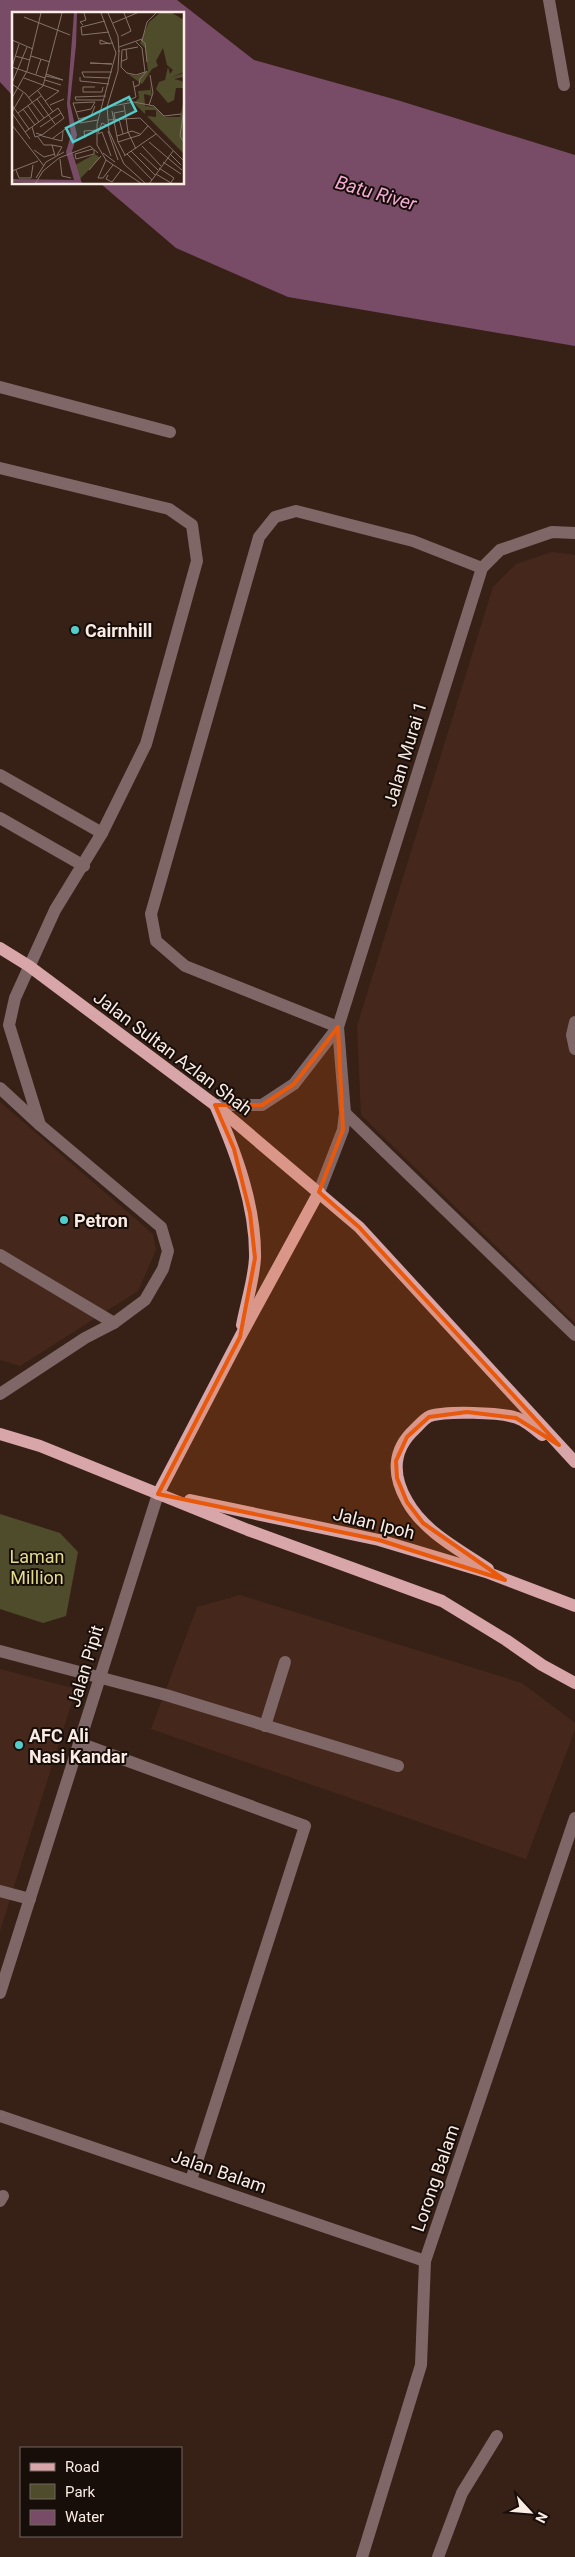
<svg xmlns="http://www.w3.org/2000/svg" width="575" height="2557" viewBox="0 0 575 2557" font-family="Roboto,sans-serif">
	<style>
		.built { fill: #45281b }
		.green { fill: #4f4c2b }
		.water { fill: #784c66 }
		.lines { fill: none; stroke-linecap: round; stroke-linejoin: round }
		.minor { stroke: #7f6768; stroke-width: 12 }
		.major { stroke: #d8a6a9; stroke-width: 12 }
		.marked { fill: #e8590c; fill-opacity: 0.2; stroke: #e8590c; stroke-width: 4; stroke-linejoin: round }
		.poi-dot { fill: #53cdcb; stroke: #170d09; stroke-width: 2 }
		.labels { text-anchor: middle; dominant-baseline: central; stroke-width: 4; stroke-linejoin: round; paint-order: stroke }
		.poi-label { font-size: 18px; font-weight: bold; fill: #faebe4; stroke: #170d09; text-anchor: start }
		.street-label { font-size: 18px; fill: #faebe4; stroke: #170d09 }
		.park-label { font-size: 18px; fill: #e3dc8e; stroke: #170d09 }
		.water-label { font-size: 19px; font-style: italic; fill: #f4acd5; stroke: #170d09 }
		.inset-road { fill: none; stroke: #857269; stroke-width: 1 }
		.view { fill: #53cdcb; fill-opacity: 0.15; stroke: #53cdcb; stroke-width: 2.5 }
		.inset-edge { fill: none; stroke: #faebe4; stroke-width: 2.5 }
	</style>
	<rect width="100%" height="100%" fill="#372117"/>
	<!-- built -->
	<g class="built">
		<path d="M 552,552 L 575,555 L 575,1323 L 361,1115 L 357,1026 L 493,587 L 516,564 Z"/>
		<path d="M 0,1102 L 153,1234 L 156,1250 L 138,1291 L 20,1366 L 0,1360 Z"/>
		<path d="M 240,1595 L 522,1683 L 575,1723 L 575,1730 L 526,1859 L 151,1729 L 197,1607 Z"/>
		<path d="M 0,1669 L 76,1689 L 0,1931 Z"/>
	</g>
	<!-- green -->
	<path class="green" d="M 0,1514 L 60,1533 L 78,1552 L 66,1616 L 43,1623 L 0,1609 Z"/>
	<!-- water -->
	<path class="water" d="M 0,0 L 177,0 L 254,60 L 397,100 L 575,155 L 575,346 L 288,297 L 176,248 L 101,184 L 184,184 L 184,14 L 14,14 L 14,97 L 0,82 Z"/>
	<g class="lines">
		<!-- minor -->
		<g class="minor">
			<path d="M 549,0 L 564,85"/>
			<path d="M 0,387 L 170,432"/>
			<path d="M 0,468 L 169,509 L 192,525 L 197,561 L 146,744 L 102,833 L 55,910 L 15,998 L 9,1025 L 40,1125"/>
			<path d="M 0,775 L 102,833"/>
			<path d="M 0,818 L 84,866"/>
			<path d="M 575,1022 L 572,1035 L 575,1049"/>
			<path d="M 338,1027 L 185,966 L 156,941 L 151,914 L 259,537 L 275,517 L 296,511 L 413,541 L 482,568"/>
			<path d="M 0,1088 L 40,1125 L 161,1227 L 168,1251 L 163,1269 L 145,1300 L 114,1323 L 85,1338 L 0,1394"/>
			<path d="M 215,1105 L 262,1105 L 294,1084 L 338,1027 L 482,568 L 500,550 L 552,532 L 575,533"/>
			<path d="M 345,1113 L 575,1335"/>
			<path d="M 319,1192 L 343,1130 L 345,1113 L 338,1027"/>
			<path d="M 0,1255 L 114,1323"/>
			<path d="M 0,1651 L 166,1695 L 398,1766"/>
			<path d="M 265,1726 L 285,1662"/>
			<path d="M 79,1743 L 305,1826 L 191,2180"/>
			<path d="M 0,1891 L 30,1899"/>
			<path d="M 0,1993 L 158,1494"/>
			<path d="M 0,2116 L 425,2261"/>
			<path d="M 0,2201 L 3,2196"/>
			<path d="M 362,2557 L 421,2365 L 425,2261 L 575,1818"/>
			<path d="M 438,2557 L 462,2493 L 497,2436"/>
		</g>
		<!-- major -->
		<g class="major">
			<path d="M 0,948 L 29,966 L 215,1105 L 359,1227 L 575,1462"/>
			<path d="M 216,1107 C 236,1153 256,1206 255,1258 C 254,1279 246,1304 242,1325"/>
			<path d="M 0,1434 L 40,1446 L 248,1530 L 442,1601 L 506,1640 L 542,1665 L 575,1683"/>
			<path d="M 158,1494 L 240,1337 L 319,1192"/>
			<path d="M 190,1500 L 379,1540 L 486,1572 L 575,1606"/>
			<path d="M 488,1569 C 460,1550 424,1532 407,1501 C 392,1475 392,1450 415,1429 C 419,1425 425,1418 430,1416 C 445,1411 501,1412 517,1418 C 526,1421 535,1429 542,1435"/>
		</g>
	</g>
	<!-- marked area -->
	<path class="marked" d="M 338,1027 L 343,1130 L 319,1192 L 359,1227 L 559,1445 L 516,1418 L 467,1412 L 429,1417 L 407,1437 L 396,1461 L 397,1478 L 407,1502 L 423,1523 L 505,1580 L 379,1540 L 158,1494 L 240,1337 L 255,1258 L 250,1213 L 234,1149 L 215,1105 L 262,1105 L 294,1084 Z"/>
	<!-- markers -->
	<g class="poi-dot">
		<circle cx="75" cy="630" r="5"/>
		<circle cx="64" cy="1220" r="5"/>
		<circle cx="19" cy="1745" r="5"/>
	</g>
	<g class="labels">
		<!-- poi labels -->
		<g class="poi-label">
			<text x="85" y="630">Cairnhill</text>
			<text x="74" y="1220">Petron</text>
			<text x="29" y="1735">AFC Ali<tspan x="29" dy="21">Nasi Kandar</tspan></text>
		</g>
		<!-- street labels -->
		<g class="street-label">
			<text transform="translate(405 754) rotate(-73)">Jalan Murai 1</text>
			<text transform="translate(173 1053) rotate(37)">Jalan Sultan Azlan Shah</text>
			<text transform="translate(374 1523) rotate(14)">Jalan Ipoh</text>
			<text transform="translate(85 1666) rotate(-73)">Jalan Pipit</text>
			<text transform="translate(219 2171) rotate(19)">Jalan Balam</text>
			<text transform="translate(435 2178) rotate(-71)">Lorong Balam</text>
		</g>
		<!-- park labels -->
		<g class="park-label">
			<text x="37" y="1556">Laman<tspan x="37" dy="21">Million</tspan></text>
		</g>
		<!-- water labels -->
		<g class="water-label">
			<text transform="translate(376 193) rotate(16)">Batu River</text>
		</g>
	</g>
	<!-- overview -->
	<g transform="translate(12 12)">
		<rect width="172" height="172" fill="#372117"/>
		<path d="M 148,1 L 160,1 L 172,8 L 172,60 L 157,66 L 172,61 L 172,65 L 162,67 L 170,69 L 172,76 L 164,76 L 162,88 L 156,91 L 144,77 L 147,70 L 153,68 L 156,55 L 158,62 L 161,58 L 155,53 L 151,36 L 144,49 L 146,54 L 140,57 L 130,72 L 116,62 L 124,64 L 136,59 L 133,36 L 128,31 L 137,10 ZM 138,72 L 140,84 L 132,82 L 133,94 L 143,95 L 153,105 L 168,105 L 172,88 L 172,142 L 135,104 L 144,105 L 144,98 L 133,98 L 133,102 L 122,91 L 127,86 L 126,79 L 138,78 ZM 83,142 L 88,146 L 68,167 L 63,153 Z" fill="#4f4c2b"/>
		<path d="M 62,1 L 65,1 L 64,33 L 58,91 L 65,123 L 60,139 L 70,172 L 0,170 L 0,167 L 62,168 L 54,140 L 59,123 L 55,92 Z" fill="#784c66"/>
		<path class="inset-road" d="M 89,1 L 104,41 L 85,112 L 85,133 L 94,148 L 130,172M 96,1 L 106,24 L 107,40M 12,5 L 58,23M 93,9 L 69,15 L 70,23 L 97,20M 101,11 L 125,1M 71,13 L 68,10 L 74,8 L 72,1M 109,24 L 119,19 L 112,1M 0,28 L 21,37M 129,28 L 133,31 L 135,50M 130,29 L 135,10 L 144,1M 124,30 L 130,36 L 133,60 L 124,63 L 115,61 L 109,55 L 110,38 L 126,35M 98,32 L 88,28 L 88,32 L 101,31M 107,35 L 130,27M 107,38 L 106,59 L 95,95 L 97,119 L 112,152 L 134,172M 3,44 L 18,48M 19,44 L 38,50M 110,49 L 115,47 L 114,37M 100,52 L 78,51 L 100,52M 0,55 L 33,66M 0,55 L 7,32M 24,62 L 29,47M 34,64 L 51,68 L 34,62M 68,65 L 68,69 L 97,72M 12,66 L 47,79M 98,66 L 72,65 L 70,60 L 100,60M 33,68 L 49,73M 0,71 L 15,35M 0,72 L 14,82 L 32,106M 83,75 L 71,75 L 71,80 L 90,80 L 91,75M 122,75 L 127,73 L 128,67 L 135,59M 26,79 L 41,100M 0,86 L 15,59 L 29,1M 16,86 L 31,74 L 50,1M 25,87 L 43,112M 92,88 L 64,88 L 63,85 L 94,84M 33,89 L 47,79M 115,89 L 124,85 L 121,69M 173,90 L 168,124 L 173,132M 61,91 L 83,90 L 79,97 L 64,100M 61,91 L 68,111 L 86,108M 0,93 L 17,117M 38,93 L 52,87M 112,93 L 116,120 L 124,137M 137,93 L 141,81 L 138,63M 16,94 L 27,110M 95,95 L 122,90 L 142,94 L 152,104 L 169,102M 11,97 L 23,113M 100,99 L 106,130 L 113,143M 0,100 L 11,81M 0,101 L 18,127M 6,101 L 29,84M 66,107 L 79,104 L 83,94M 103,107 L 102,101 L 112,99M 107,107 L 111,122M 96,108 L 128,106 L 173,150M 0,113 L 32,154M 20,115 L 23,125 L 30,123 L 24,121M 28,115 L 49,101M 96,119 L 106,148M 13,120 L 46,96 L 52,106 L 30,123M 86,121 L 90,111 L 96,114M 86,122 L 90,120 L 99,144M 30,124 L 50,129 L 51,119M 105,124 L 120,119 L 128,122M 26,125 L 32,133 L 40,133 L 43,144M 41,126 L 56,115M 73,126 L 72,119 L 86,118M 106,130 L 128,123 L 136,114M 137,130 L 170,158M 40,133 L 50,135 L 45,143M 130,134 L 149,154M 81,137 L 63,142 L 64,147 L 82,142 L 82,138M 22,138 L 32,145 L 43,142M 119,139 L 143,163M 91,141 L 103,150M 128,141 L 146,158M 115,142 L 140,168M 158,142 L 169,153M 112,144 L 144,122M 48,147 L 50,164 L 59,166M 94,148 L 86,166 L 91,166 L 101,153M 151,150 L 169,162M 147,156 L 162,166 L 158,172M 4,158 L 7,166 L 19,166 L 21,153M 77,158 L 89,144M 0,159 L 26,149M 144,162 L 159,171M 96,163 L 94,167 L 100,170 L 109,158M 24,166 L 34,150 L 52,140M 23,172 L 31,159 L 47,146 L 78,134 L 86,141M 137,172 L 161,139"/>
		<path class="view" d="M 117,85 L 124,99 L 61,130 L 54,116 Z"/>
		<rect width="172" height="172" class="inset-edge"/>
	</g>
	<!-- legend -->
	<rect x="20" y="2447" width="162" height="90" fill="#170d09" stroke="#726661"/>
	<rect x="30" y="2463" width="25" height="8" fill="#d8a6a9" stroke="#726661"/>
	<text x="65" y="2472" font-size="15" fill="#faebe4">Road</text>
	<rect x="30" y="2484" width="25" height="15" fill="#4f4c2b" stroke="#726661"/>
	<text x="65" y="2497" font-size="15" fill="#faebe4">Park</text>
	<rect x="30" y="2510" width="25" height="15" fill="#784c66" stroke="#726661"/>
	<text x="65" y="2522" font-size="15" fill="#faebe4">Water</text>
	<!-- north arrow -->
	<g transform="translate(530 2512) rotate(116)" stroke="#170d09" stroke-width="4" paint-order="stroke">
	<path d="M0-4L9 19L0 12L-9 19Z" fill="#faebe4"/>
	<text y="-8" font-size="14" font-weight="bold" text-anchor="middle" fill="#faebe4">N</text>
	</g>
</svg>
